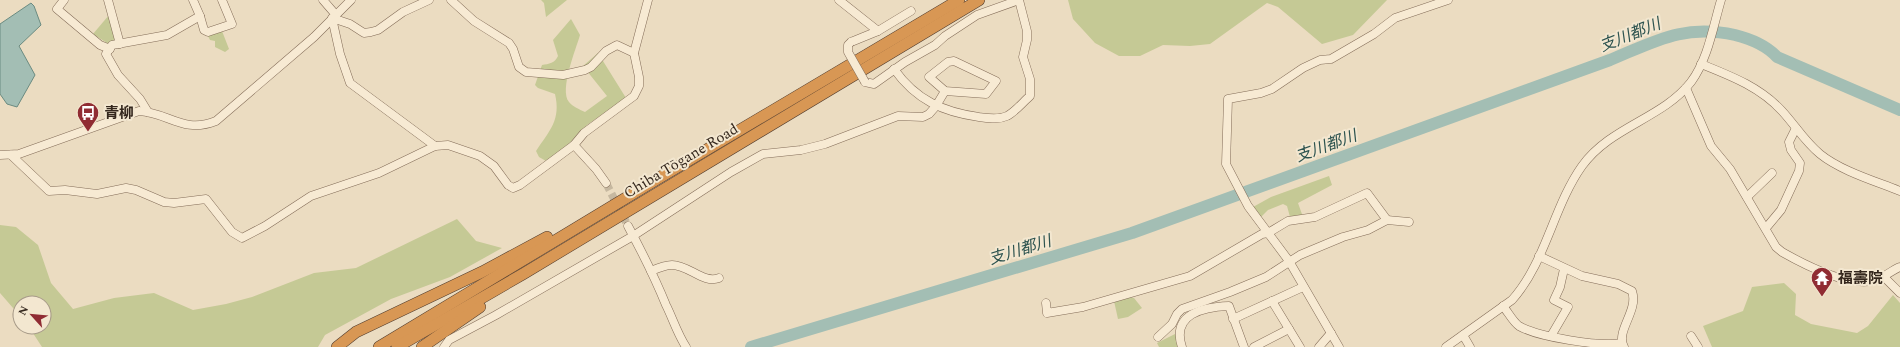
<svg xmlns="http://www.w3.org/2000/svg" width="1900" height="347" viewBox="0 0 1900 347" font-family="Spectral,'Noto Sans JP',serif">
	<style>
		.green { fill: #c5c995 }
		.water { fill: #a3beb4; stroke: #6b8b81 }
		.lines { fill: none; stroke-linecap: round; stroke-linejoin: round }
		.river { stroke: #a3beb4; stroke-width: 12 }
		.minor-tunnel { stroke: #c6b8a0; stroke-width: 8; stroke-dasharray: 8 4; stroke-linecap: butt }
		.minor-casing { stroke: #846d59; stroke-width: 9 }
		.highway-casing { stroke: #513c2e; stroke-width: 12 }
		.minor { stroke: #f7ead3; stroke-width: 8 }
		.highway { stroke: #d89754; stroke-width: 11 }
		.minor-bridge-casing { stroke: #846d59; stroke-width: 9; stroke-linecap: butt }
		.minor-bridge { stroke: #f7ead3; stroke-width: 8 }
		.labels { text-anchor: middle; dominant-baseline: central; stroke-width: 4; stroke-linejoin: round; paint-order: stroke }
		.poi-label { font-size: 15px; font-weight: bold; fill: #34271d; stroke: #f3e7d0; text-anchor: start }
		.street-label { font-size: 15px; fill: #34271d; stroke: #f3e7d0 }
		.water-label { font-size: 16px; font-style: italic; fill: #2d534f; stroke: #f3e7d0 }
	</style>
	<rect width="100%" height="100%" fill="#ebdcc1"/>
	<!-- green -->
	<g class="green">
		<path d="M 541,0 L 567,0 L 546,17 L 544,3 Z"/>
		<path d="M 1068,0 L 1387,0 L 1353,35 L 1322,44 L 1278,7 L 1267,3 L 1210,44 L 1190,46 L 1163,45 L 1140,56 L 1119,56 L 1095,43 L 1073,19 Z"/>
		<path d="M 109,15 L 116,38 L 113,43 L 107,43 L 93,34 Z"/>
		<path d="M 571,19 L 580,35 C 576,49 559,90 569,102 C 573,107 579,109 585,112 L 607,96 L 583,66 L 598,53 L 626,98 L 587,125 L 573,142 L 546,161 L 539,157 L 536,151 C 550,130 561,120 555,94 L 538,88 L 535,85 L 542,65 C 549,64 555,63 558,56 L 553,40 Z"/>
		<path d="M 222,31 L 229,49 L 225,52 L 215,47 L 215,41 L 210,40 L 208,36 Z"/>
		<path d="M 1329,176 L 1332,185 L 1298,203 L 1303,217 L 1290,217 L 1287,206 L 1283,204 L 1268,210 L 1260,218 L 1253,207 L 1271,197 Z"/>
		<path d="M 457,219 L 476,241 L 502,248 L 450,277 L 391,299 L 325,335 L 318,347 L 42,347 L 29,327 L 44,327 L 44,303 L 20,303 L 20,316 L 0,293 L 0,225 L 16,227 L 38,245 L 51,283 L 73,309 L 114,298 L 154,293 L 193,310 L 226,304 L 252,297 L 314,273 L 356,268 Z"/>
		<path d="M 1784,283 L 1796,294 L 1795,315 L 1811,324 L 1857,333 L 1868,326 L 1893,295 L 1900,303 L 1900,347 L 1712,347 L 1703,326 L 1743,311 L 1752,287 Z"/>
		<path d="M 1130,297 L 1134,298 L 1142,308 L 1128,317 L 1118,319 L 1114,301 Z"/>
		<path d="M 1175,334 L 1179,347 L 1159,347 L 1157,343 Z"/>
	</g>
	<!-- water -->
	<path class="water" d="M 31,3 L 34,6 L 41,25 L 19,46 L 35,75 L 17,107 L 7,104 L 0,94 L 0,24 Z"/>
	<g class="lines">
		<!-- river -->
		<path class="river" d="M 751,347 L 1132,233 L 1610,60 C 1656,41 1683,24 1735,35 C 1751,39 1766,45 1777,57 L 1900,110"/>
		<!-- minor-tunnel -->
		<path class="minor-tunnel" d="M 606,183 L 628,226"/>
		<!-- minor casing -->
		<g class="minor-casing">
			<g id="minor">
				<path d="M 64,0 L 57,9 L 100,45 L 110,49"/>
				<path d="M 108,0 L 120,44"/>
				<path d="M 323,0 L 336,15"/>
				<path d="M 429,0 L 403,12 L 378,30 L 371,32 L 364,33 L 350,24 L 332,18 L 340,54 L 350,83 L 435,146"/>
				<path d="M 451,0 L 474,21 L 509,43 L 513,49 L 519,67 L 526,72 L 563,75 L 585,70 L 591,67 L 606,51 L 617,45 L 634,53"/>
				<path d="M 839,0 L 878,31 L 851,42"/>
				<path d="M 200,16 L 204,30 L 208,32 L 232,24 L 222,0"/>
				<path d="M 878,31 L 911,11"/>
				<path d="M 954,61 L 996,81 L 986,94 L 945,91 L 929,77 L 948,62 Z"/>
				<path d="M 1701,64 C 1731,76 1760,87 1782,111 C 1795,125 1805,142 1820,154 C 1841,171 1875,181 1900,191"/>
				<path d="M 894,69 C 916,100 943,112 979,117 C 988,118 998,120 1007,116 C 1015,112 1023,102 1030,96 L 1030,79 L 1023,57 L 1027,40 L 1027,31 L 1019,0"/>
				<path d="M 865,82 L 874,84 L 905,62 L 935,45 L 945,36 L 977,15 L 1019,0"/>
				<path d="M 1686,88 L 1711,146 L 1730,169 L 1776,247 L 1782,252 C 1805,265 1845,286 1872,281 C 1883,279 1890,271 1900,267"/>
				<path d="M 148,112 L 140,99 L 118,75 L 106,54 L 112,45 L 167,35 L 200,16 L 193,0"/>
				<path d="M 574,145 L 596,169 L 606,183"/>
				<path d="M 0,155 L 19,154 L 139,111 C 170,113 183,134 216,121 L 314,37 L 351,0"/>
				<path d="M 11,155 L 49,191 L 65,190 L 97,194 L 126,188 L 136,190 L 164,202 L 174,203 L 206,199 L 232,232 L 242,238 L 265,226 L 311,196 L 379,173 L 435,146 L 448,145 L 480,156 L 494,166 L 508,185 L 513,188 L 520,185 L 574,145 L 584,133 L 634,96 L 639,86 L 639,77 L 634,53 L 648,0"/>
				<path d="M 1747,197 L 1772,173"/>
				<path d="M 628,226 C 642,252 655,278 666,305 C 673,319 677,333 686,347"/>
				<path d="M 1766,228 L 1781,210 L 1799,171 L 1800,163 L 1791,150 L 1789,142 L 1796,128"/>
				<path d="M 1539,256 L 1582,276 L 1618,284 L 1632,291 C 1639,311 1615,331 1624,347"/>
				<path d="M 651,271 C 658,268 665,265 672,265 C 689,265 703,284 719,278"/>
				<path d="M 1884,277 L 1900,293"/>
				<path d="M 1272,301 L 1300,347"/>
				<path d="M 1046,303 L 1047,313 L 1083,307 L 1190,276 L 1262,234 L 1268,233 L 1288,221 L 1315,217 L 1367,193 L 1387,220"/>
				<path d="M 1503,306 C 1508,312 1513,322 1519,326 C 1538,337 1600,347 1622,343"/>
				<path d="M 1233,319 L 1303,287"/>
				<path d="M 1463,335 L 1470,347"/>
				<path d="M 1551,336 L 1568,307 L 1554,300 L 1560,287 L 1564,269"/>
				<path d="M 1691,336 L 1698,347"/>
				<path d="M 1158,337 L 1172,324 L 1177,314 L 1182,309 L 1230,292 L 1266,277 L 1300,255 L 1343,237 L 1368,230 L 1387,220 L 1409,222"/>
				<path d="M 444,347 L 449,340 L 496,315 L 633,236 L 731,172 L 763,154 L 801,150 L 825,144 L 898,116 L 923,117 L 929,114 L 936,106 L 945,91"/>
				<path d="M 1182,347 C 1171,314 1203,307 1229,306 L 1244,347"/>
				<path d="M 1254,347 L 1289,329"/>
				<path d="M 1319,347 L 1331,333"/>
				<path d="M 1339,347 L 1289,261 L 1248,206 L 1226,164 L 1228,99 L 1261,93 L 1272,89 L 1303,68 L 1320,60 L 1331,59 L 1374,34 L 1395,18 L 1448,0"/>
				<path d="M 1446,347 L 1512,300 C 1546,262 1553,207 1582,166 C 1611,126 1662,119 1691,82 C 1708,59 1713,27 1721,0"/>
			</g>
		</g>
		<!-- highway casing -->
		<g class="highway-casing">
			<g id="highway">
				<path d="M 337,347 L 356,332 L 482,272 L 547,237"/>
				<path d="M 379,347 L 659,178 L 959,0"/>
				<path d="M 397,347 L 523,274 L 979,0"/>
				<path d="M 422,347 L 480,307"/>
			</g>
		</g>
		<!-- minor -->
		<use href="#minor" class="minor"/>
		<!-- highway -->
		<use href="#highway" class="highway"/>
		<!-- minor-bridge casing -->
		<g class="minor-bridge-casing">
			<path id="minor-bridge" d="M 851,42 L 848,45 L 848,52 L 865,82"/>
		</g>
		<!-- minor-bridge -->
		<use href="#minor-bridge" class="minor-bridge"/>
	</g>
	<!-- icons -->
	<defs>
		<g id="bus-pin" transform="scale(1.15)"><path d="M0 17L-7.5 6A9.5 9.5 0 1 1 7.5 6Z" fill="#902c33" stroke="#f3e7d0"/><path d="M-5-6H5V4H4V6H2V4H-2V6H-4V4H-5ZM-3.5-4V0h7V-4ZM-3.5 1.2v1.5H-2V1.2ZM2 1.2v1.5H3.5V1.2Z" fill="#fff"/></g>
		<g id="temple-pin" transform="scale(1.15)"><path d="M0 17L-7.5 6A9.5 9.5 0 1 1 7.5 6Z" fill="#902c33" stroke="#f3e7d0"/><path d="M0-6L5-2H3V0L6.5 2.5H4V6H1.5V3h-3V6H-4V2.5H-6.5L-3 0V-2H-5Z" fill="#fff"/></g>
	</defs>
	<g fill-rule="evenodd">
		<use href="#bus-pin" x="88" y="113"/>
		<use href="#temple-pin" x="1822" y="278"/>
	</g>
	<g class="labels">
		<!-- poi labels -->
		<g class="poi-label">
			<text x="104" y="113">青柳</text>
			<text x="1838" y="278">福壽院</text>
		</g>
		<!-- street labels -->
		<g class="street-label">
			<text transform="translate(681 161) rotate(-31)">Chiba Tōgane Road</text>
		</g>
		<!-- water labels -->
		<g class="water-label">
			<text transform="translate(1630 35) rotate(-22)">支川都川</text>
			<text transform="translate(1326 146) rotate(-20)">支川都川</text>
			<text transform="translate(1020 250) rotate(-17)">支川都川</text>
		</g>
	</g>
	<!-- north arrow -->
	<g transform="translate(32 315) rotate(297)"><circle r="19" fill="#f3e7d0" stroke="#a79a88"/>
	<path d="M0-3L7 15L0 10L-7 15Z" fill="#902c33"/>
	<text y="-6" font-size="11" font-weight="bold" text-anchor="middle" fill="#34271d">N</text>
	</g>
</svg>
